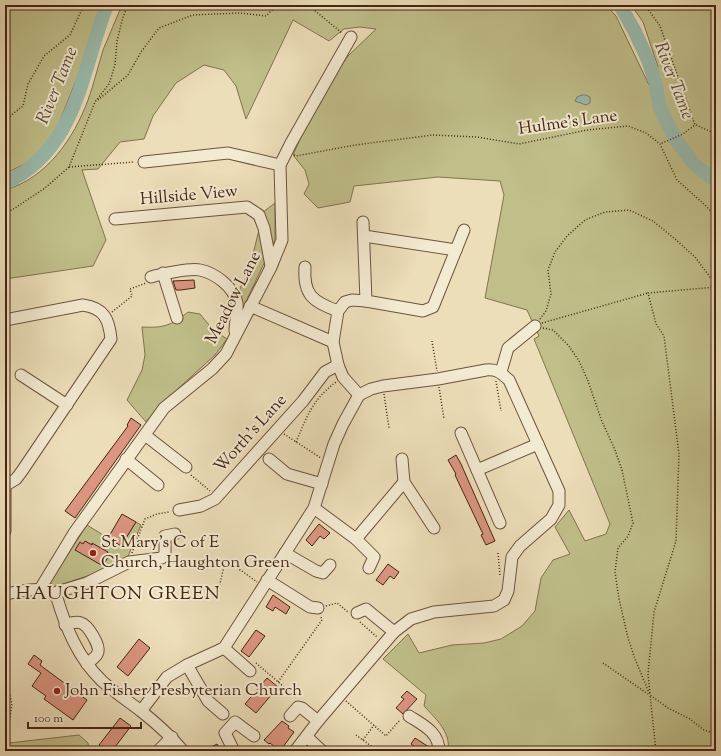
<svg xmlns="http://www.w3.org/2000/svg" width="721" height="756" viewBox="0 0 721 756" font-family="'Sorts Mill Goudy',serif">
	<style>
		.green { fill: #c0bf8a; stroke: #82724e }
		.water { fill: #99bcaf; stroke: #777f71 }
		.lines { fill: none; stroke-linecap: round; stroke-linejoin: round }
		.river { stroke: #99bcaf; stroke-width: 14 }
		.building { fill: #dc9581; stroke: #442413 }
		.minor-casing { stroke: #6e523c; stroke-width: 13 }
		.path { stroke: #442413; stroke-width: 1.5; stroke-dasharray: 1 2; stroke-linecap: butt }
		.minor { stroke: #f3ead2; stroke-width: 11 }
		.poi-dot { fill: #8f2418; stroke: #f3ead2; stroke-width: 1.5 }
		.labels { text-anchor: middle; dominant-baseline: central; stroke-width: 4; stroke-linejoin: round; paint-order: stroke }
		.street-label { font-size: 17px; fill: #442413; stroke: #f3ead2 }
		.poi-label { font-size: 17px; fill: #442413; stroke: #f3ead2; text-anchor: start }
		.water-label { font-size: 18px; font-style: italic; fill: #594a3a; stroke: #f3ead2 }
		.quarter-label { font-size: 19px; letter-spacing: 1px; fill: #442413; stroke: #f3ead2 }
	</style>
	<rect width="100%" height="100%" fill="#ecdeb9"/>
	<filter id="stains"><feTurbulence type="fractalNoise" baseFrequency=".005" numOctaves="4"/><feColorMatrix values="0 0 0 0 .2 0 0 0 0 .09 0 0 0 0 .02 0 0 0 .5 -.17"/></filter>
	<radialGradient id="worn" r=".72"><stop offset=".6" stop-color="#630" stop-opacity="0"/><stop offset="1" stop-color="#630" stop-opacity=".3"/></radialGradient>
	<!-- green -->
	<g class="green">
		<path d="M 5,5 L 102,5 L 79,73 L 55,133 L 43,150 L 28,162 L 5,174 Z"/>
		<path d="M 122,5 L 606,5 L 616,16 L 649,85 L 658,67 L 643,22 L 631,5 L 716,5 L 716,751 L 541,751 L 539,749 L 534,751 L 448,751 C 451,732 436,719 424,706 L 426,695 L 383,659 L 408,634 L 419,653 L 452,645 L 484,643 L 501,639 L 522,626 L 535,611 L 541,578 L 553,560 L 570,554 L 555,527 L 569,510 L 585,541 L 606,534 L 610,524 L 534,339 L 539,336 L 527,310 L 485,298 L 504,195 L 500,181 L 438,177 L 354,186 L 350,202 L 318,208 L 304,194 L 309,184 L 305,170 L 293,155 L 301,137 L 341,66 L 348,56 L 376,29 L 360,27 L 344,29 L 329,41 L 293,20 L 246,119 L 236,86 L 224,70 L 204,65 L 176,83 L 153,116 L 144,139 L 120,142 L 98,169 L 82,170 L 106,240 L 93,266 L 5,279 L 5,190 C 47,178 74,138 88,100 C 94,84 98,66 103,50 C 109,35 116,20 122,5 Z"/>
		<path d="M 275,203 L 275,240 L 241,312 L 240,288 L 248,274 L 259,230 L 254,219 Z"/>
		<path d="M 188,312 L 200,314 L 213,330 L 227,339 L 215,355 L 158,407 L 146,422 L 127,400 L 142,370 L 145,355 L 142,327 C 163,328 171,326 188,312 Z"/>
		<path d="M 136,522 L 141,525 L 127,559 L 96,573 L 54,587 L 50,582 L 87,525 L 121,546 Z"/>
		<path d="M 79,735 L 88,743 L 89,751 L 8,751 L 9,743 Z"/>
	</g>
	<!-- water -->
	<path class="water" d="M 582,95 L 586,95 L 590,97 L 590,103 L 586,105 L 575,101 L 577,97 Z"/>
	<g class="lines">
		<!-- river -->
		<g class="river">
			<path d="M 620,5 L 635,32 L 648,60 L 655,81 L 660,108 L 676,140 L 694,164 L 716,181"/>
			<path d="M 5,183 C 78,149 81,71 107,5"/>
		</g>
	</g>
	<!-- building -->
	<g class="building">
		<path d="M 194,280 L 195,288 L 181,290 L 176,290 L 173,281 Z"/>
		<path d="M 131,418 L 141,425 L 75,518 L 65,511 L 128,426 L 127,425 Z"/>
		<path d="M 456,455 L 461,464 L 495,541 L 486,545 L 481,535 L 483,534 L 455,475 L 456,474 L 448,460 Z"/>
		<path d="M 122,514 L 136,522 L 121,546 L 108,538 Z"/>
		<path d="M 319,524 L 330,533 L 324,539 L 320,536 L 312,546 L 306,540 Z"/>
		<path d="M 85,541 L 92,545 L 92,543 L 108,552 L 106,556 L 108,557 L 103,566 L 75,550 L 80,542 L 83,544 Z"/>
		<path d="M 388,564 L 399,572 L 394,579 L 390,576 L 383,585 L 376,580 Z"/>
		<path d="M 273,595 L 290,607 L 286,614 L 275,607 L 273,611 L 266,607 Z"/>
		<path d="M 256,630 L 265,636 L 249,657 L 241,651 Z"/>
		<path d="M 139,639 L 150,648 L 128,676 L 117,667 Z"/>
		<path d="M 34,655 L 42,661 L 40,665 L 87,700 L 73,720 L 44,699 L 46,696 L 32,686 L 41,673 L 28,664 Z"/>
		<path d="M 267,678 L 278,687 L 256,713 L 245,704 Z"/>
		<path d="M 407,691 L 417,699 L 403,714 L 396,708 L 404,699 L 401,697 Z"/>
		<path d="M 120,718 L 131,726 L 112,751 L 107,751 L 99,745 Z"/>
		<path d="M 282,721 L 289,726 L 288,728 L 294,732 L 280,751 L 270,743 L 269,744 L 264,740 Z"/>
		<path d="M 415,738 L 432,749 L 432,751 L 420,751 L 411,744 Z"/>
		<path d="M 217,744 L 221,751 L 204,751 Z"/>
	</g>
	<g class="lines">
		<!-- minor casing -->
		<g class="minor-casing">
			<g id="minor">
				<path d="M 144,162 L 228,153 L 280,165"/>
				<path d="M 115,219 L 247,207 L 259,215 L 264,228 L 271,266"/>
				<path d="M 363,222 L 366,301 L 423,311 L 433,307 L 464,230"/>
				<path d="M 364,236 L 456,250"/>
				<path d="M 305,267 C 303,295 313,302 338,311"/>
				<path d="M 163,273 L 177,318"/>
				<path d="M 151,277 C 161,274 190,268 200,270 C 215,273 234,287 237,303 C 238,312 235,323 235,331"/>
				<path d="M 250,306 L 333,342"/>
				<path d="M 5,320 L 83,305 C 104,308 109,319 111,339 L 22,471 L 16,479 L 6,485"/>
				<path d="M 501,372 L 508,348 L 535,326"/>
				<path d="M 21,375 L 67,405"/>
				<path d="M 359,395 L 343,377 L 338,365 L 333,342 L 338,311 L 345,302 L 352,300 L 366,301"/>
				<path d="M 461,433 L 500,523"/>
				<path d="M 145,435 L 186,467"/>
				<path d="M 126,459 L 158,485"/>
				<path d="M 269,459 L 287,474 L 322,484"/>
				<path d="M 402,459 L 404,482 L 434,528"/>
				<path d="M 477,470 L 538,444"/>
				<path d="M 5,483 L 5,531"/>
				<path d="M 314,508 L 356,539 L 374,557 L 369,568"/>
				<path d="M 179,510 L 201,506 L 215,499 L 303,401 L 325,372 L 338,365"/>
				<path d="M 356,539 L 404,482"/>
				<path d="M 285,553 L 316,571 L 323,573 L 330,565"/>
				<path d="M 267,580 L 310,607 L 318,608"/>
				<path d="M 40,589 L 74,533 L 164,408 L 212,369 L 226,354 L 271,267 L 282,240 L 280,165 L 291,143 L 351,37"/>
				<path d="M 54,593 L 87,583 L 129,562 L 162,558 L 165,553 L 165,536 L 175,534"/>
				<path d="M 5,594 C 20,592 47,583 57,598 C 66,628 78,658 102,681 C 114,692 128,701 141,711 C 156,723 171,736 183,751"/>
				<path d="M 357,613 L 366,609 L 394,632"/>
				<path d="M 65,625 C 70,623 76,621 81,623 C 88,625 100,645 98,652 C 97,657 91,660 87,664"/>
				<path d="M 224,648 L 250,671"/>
				<path d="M 187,665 L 208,701 L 223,714"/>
				<path d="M 141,711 L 167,677 L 187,665 L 224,648 L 314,508 L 334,444 L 343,424 L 359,395 L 371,389 L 383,386 L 438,379 L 486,370 C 497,369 501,373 509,380 L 559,491 L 559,505 L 551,519 L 520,546 L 512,557 L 508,591 L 504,600 L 494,606 L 434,612 L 411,619 L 394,632 L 318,721 L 295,751"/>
				<path d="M 290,716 L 298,707 L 302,708 L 318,721"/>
				<path d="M 409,716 C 423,725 439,732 439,751"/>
				<path d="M 307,737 L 322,751"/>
				<path d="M 158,751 L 172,737"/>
				<path d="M 234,751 L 225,733 L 235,722 L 254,736"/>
			</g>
		</g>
		<!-- path -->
		<g class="path">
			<path d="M 308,5 L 342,33"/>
			<path d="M 645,5 L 660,26 L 695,125 L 683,134 L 660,144"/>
			<path d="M 98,100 L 128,75 L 141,52 L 159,28 L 193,15 L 240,13 L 266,16 L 277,5"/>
			<path d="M 5,120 L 23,106 L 28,84 L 44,56 L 70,35 L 84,5"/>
			<path d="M 696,125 L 716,134"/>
			<path d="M 294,155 L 296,156 L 355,145 L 433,135 L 477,137 L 519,144 L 587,130 L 628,126 L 646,133 L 660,144 L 677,180 L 706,206 L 716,217"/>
			<path d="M 69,167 L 134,162"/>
			<path d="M 5,213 L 12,210 L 45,188 L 69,167 L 95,102 L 109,84 L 115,65 L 117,41 L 123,17 L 128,5"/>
			<path d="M 112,312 L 132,296 L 130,289 L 146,283"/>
			<path d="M 540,319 L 546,311 L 551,294 L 548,270 L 555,252 L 567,236 L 585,220 L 605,212 L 629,210 L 653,221 L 675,239 L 695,257 L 716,285"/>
			<path d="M 542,323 L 648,293"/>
			<path d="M 543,328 L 553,330 L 569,346 L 579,361 L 588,381 L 601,419 L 615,450 L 622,470 L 633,523 L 628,536 L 618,548 L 615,572 L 619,599 L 628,638 L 635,659 L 650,695"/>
			<path d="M 432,341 L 437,371"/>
			<path d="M 496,381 L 501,411"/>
			<path d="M 439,387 L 444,419"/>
			<path d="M 384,394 L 389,428"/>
			<path d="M 284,434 L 321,458"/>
			<path d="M 296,442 C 307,416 313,399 336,382"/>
			<path d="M 191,475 L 210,491"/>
			<path d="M 132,553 L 145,519 L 157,514 L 169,512"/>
			<path d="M 498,553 L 500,575"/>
			<path d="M 217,597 L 224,566 C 235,563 248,576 257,582"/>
			<path d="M 326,606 L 337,603 L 348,612"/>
			<path d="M 360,622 L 377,637"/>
			<path d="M 256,663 L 297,698"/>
			<path d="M 603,663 L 648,694"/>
			<path d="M 5,675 L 12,704 L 5,750"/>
			<path d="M 278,682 L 322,620 L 321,617"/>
			<path d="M 650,693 L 648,674 L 654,612 L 676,541 L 679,454 L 664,336 L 656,324 L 648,293 L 716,287"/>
			<path d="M 346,701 L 386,736 L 400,720"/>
			<path d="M 356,735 L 378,751"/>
			<path d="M 363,740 L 374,725"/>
			<path d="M 544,751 L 554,751"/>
			<path d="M 656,751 L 650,695 L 668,708 L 690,719 L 704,730 L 716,734"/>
		</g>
		<!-- minor -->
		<use href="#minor" class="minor"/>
	</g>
	<!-- markers -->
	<g class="poi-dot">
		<circle cx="93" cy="553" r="4"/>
		<circle cx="57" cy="691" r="4"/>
	</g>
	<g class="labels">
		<!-- street labels -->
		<g class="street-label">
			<text transform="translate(568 123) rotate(-8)">Hulme's Lane</text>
			<text transform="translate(189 196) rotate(-5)">Hillside View</text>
			<text transform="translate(234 298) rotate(-63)">Meadow Lane</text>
			<text transform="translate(251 434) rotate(-48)">Worth's Lane</text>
		</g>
		<!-- poi labels -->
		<g class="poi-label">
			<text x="101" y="543">St Mary's C of E<tspan x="101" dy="20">Church, Haughton Green</tspan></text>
			<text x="65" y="691">John Fisher Presbyterian Church</text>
		</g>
		<!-- water labels -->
		<g class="water-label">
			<text transform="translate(673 81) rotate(69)">River Tame</text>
			<text transform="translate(58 86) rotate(-68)">River Tame</text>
		</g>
		<!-- quarter labels -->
		<g class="quarter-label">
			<text x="118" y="594">HAUGHTON GREEN</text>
		</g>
	</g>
	<!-- margin -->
	<rect width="721" height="756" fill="none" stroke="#ecdeb9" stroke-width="20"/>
	<rect x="6" y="6" width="709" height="744" fill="none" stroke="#442413" stroke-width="2"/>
	<rect x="10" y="10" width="701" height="736" fill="none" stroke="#442413"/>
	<!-- scale -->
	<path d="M28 722v6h113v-6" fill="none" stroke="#442413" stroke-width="2"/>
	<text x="34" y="722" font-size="12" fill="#442413" stroke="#f3ead2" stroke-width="3" paint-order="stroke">100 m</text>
	<rect width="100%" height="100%" filter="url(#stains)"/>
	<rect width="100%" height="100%" fill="url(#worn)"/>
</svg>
